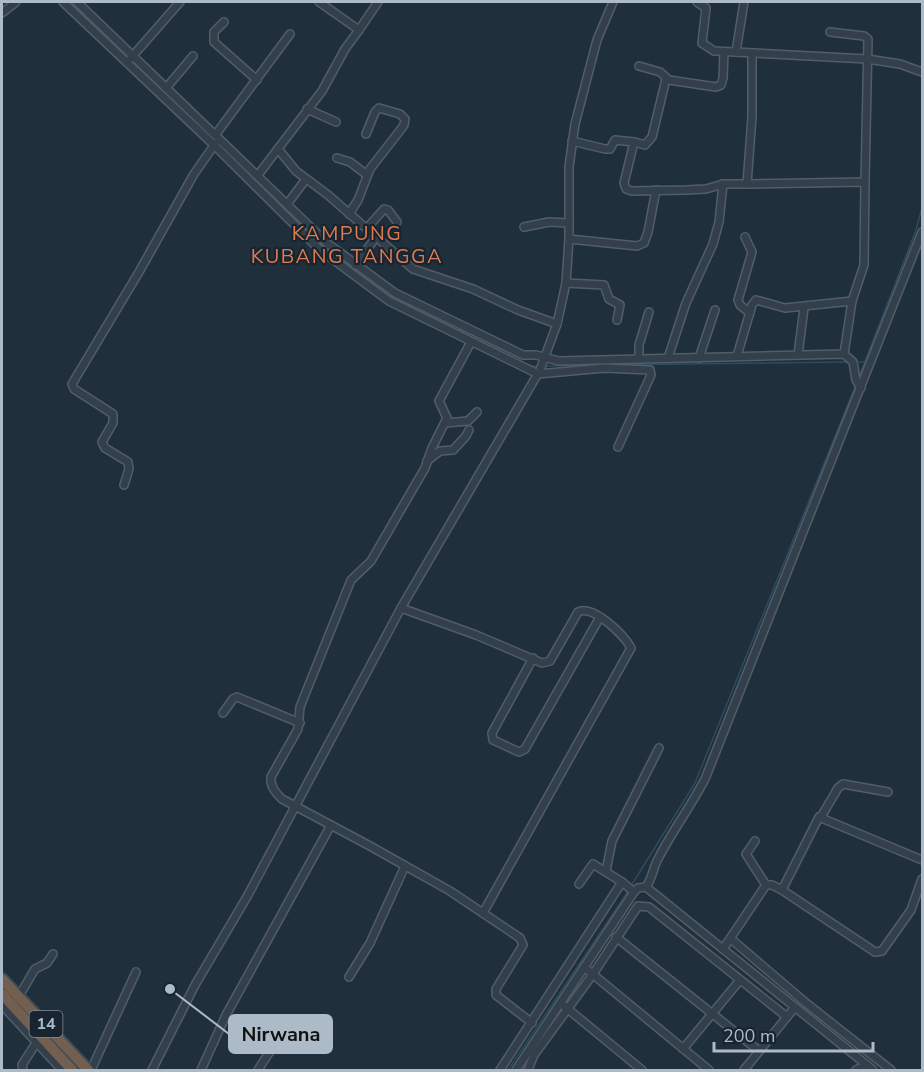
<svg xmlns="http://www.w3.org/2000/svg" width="924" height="1072" viewBox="0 0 924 1072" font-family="'Nunito Sans',sans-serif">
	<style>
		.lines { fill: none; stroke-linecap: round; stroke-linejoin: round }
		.stream { stroke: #2f4b62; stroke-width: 1.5 }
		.minor-casing { stroke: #505e69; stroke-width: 10 }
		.highway-casing { stroke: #3d4b56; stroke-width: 14 }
		.minor { stroke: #33404b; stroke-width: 7 }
		.highway { stroke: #725f4f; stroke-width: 10 }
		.labels { text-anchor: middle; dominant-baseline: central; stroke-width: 4.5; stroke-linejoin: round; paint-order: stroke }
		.shield { fill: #182530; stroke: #808e9a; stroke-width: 1.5 }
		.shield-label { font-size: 16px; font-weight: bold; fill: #adbbc8 }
		.neighbourhood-label { font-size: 20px; letter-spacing: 1.5px; fill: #df7b51; stroke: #182530 }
		.leader { fill: none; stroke: #adbbc8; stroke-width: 2 }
		.callout-dot { fill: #adbbc8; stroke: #182530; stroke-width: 2 }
		.callout { fill: #adbbc8; stroke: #adbbc8; stroke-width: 2 }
		.callout-label { font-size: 20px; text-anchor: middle; font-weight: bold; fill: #111 }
	</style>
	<rect width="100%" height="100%" fill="#1f2f3b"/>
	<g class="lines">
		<!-- stream -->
		<g class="stream">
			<path d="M 68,2 L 127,58"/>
			<path d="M 130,61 L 151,80"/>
			<path d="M 228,154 L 323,247 L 351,267"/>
			<path d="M 355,271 L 392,299"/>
			<path d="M 857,362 L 864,362"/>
			<path d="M 609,365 L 847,362"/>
			<path d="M 528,366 L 538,366"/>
			<path d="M 543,366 L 598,365"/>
			<path d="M 859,377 L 916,230 L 922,208"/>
			<path d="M 631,886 L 695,783 L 855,387"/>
			<path d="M 508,1070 L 629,890"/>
		</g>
		<!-- minor casing -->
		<g class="minor-casing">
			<g id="minor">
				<path d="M 63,2 L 214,145 L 319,249 L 389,301 L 538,374 L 604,368 L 650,370 L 651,375 L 618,447"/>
				<path d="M 77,2 L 327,243 L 395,293 L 523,355 L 536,355 L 559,361 L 844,354 L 853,362 L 856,380 L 861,388"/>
				<path d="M 697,2 L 706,8 L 702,43 L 714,51 L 867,59 L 900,64 L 922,72"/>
				<path d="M 2,13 L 16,2"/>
				<path d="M 224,22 L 214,32 L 214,42 L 257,80"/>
				<path d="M 359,30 L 378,2"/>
				<path d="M 830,32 L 864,36 L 868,39 L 865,182"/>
				<path d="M 736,52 L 744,2"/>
				<path d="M 130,59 L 180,2"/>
				<path d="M 639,66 L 660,72 L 669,80 L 716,87 L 721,85 L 723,78 L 724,52"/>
				<path d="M 167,87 L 193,56"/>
				<path d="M 307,109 L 336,122"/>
				<path d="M 216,134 L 290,34"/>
				<path d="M 572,141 L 605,149 L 610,149 L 615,140 L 634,142 L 624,183 L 626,189 L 632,191 L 686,190 L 706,189 L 723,184 L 747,184 L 752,117 L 752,54"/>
				<path d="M 634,142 L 645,145 L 652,137 L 666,79"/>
				<path d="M 278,149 L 296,171 L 328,195 L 413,269 L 473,289 L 518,310 L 557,324"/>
				<path d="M 337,158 L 350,162 L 367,175"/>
				<path d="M 258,175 L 322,91 L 345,49 L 359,30 L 319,2"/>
				<path d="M 747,184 L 865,182 L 864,265 L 852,301 L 844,354"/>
				<path d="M 288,203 L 306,179"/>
				<path d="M 349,214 L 358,200 L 370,169 L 398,133 L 404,125 L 405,119 L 400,114 L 379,108 L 375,112 L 366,134"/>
				<path d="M 524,227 L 549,222 L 569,223"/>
				<path d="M 367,228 L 384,209 L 388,210 L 397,222"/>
				<path d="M 745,237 L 752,252 L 738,300 L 740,305 L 750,313"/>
				<path d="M 569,239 L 637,246 L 644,243 L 648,232 L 656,190"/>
				<path d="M 355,265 L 377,236"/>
				<path d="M 566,283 L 604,285 L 609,299 L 620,305 L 617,320"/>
				<path d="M 471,342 L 439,401 L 447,418 L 432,448 L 425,468 L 371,561 L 351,580 L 300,707 L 298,729 L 271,777 C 270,787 276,793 282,799 L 370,846 L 450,891 L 520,938 L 523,945 L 496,989 L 496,995 L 532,1023"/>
				<path d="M 798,355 L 804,308"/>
				<path d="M 737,356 L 752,305 L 756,300 L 785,308 L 852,301"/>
				<path d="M 668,358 L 686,303 L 713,244 L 719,222 L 723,184"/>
				<path d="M 699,358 L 715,310"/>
				<path d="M 639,359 L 639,345 L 649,312"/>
				<path d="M 445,423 L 468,421 L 477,412"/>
				<path d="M 427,461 L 440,451 L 453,450 L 466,436 L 469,430"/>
				<path d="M 124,485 L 129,469 L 128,462 L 105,448 L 102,442 L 113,423 L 113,414 L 74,389 L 72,384 L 139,272 L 194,174 L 215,144"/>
				<path d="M 401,608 L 476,635 L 542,663 L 550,661 L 578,612 C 593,604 624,635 631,648 L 483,913"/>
				<path d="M 533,658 L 492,733 L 493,740 L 519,752 L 525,749 L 600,617"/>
				<path d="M 223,713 L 233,699 L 237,697 L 300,723"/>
				<path d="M 821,817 L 838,788 L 843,784 L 888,792"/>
				<path d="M 755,841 L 746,854 L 766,885 L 772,885 L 782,890 L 875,952 L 882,951 L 911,910 L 922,879"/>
				<path d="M 606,871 L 612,841 L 659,748"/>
				<path d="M 579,884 L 593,864 L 622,882"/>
				<path d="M 646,887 L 873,1070"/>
				<path d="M 782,890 L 819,817 L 922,860"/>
				<path d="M 616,937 L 759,1051"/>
				<path d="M 731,939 L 806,1003 L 891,1070"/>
				<path d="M 723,949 L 766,885"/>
				<path d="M 584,967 L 709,1070"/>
				<path d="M 349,977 L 370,943 L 405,866"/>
				<path d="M 19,996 L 35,969 L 47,963 L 53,954"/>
				<path d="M 2,1005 L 62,1070"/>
				<path d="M 563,1005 L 642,1070"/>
				<path d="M 683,1049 L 740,980"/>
				<path d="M 23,1070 L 22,1065 L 36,1043"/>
				<path d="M 91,1070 L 136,972"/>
				<path d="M 152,1070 L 195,985 L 248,895 L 401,608 L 540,370 L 557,324 L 566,283 L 569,239 L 569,167 L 575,124 L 597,40 L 613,2"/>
				<path d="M 201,1070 L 226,1015 L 331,825"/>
				<path d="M 258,1070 L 274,1045"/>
				<path d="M 500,1070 L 622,882 L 634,892"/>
				<path d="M 516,1070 L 634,892 L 638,888 L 646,887 C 653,877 653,867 659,857 C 673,830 691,806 705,779 L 922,232"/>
				<path d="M 528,1070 L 534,1055 L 593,974 L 638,906 L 649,907 L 787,1017"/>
				<path d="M 744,1070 L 795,1007"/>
				<path d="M 856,1070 L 860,1068 L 865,1070"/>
			</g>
		</g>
		<!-- highway casing -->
		<g class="highway-casing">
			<g id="highway">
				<path d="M 2,979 L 88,1070"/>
				<path d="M 2,994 L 72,1070"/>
			</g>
		</g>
		<!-- minor -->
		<use href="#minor" class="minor"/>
		<!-- highway -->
		<use href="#highway" class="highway"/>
	</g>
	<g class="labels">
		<!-- shield labels -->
		<rect class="shield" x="29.5" y="1011" width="33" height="26" rx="4.5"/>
		<g class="shield-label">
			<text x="46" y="1024">14</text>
		</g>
		<!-- neighbourhood labels -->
		<g class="neighbourhood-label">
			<text x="347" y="233">KAMPUNG<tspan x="347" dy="23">KUBANG TANGGA</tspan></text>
		</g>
	</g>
	<!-- callouts -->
	<path class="leader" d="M170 989L229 1034"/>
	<circle class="callout-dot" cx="170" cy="989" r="6"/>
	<rect class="callout" x="229" y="1015" width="103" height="38" rx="6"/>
	<g class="callout-label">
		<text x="281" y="1041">Nirwana</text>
	</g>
	<!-- border -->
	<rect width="924" height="1072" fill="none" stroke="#adbbc8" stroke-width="6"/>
	<!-- scale -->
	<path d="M714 1042v9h159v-9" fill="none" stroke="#adbbc8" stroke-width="3"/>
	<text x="723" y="1042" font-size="18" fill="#adbbc8" stroke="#182530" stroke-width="4.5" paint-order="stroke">200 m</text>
</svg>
